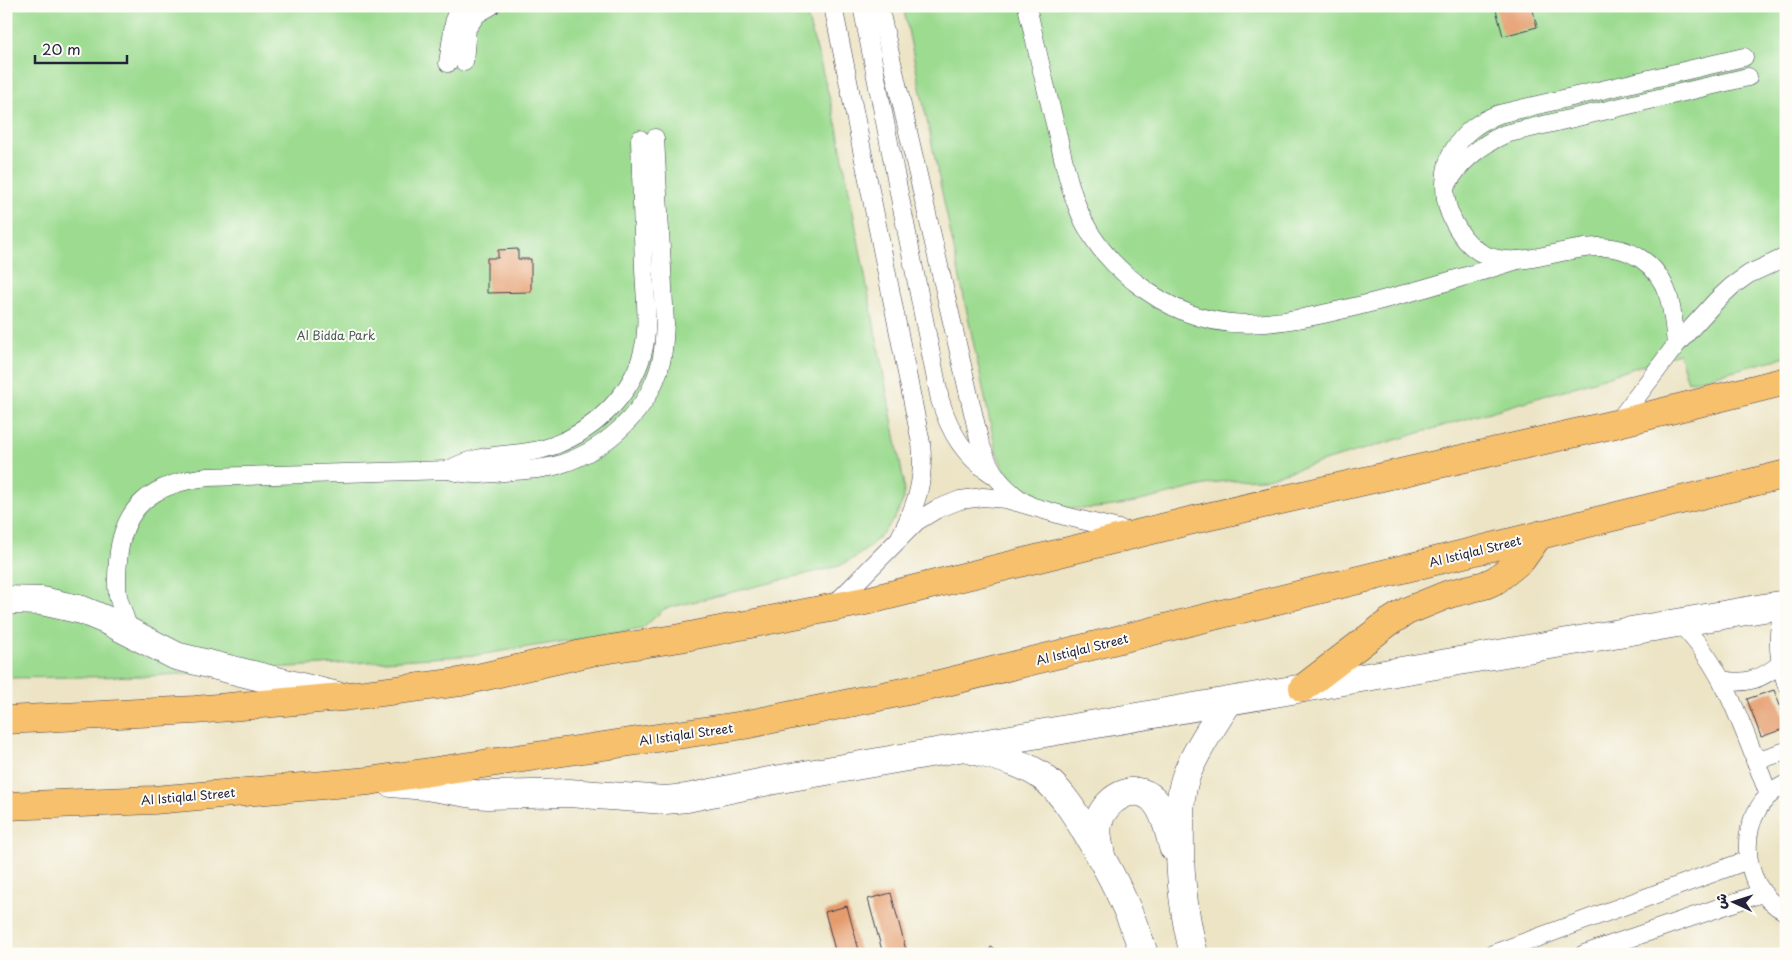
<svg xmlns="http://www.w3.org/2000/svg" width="1792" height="960" viewBox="0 0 1792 960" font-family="'Playpen Sans','Playpen Sans Arabic',sans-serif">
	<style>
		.green { fill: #9cdb90; stroke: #5f7e66 }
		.building { fill: #e59c6d }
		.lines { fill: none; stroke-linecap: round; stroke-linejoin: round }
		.lane-casing { stroke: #403f50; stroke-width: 19 }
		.street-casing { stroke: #403f50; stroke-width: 29 }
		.primary-casing { stroke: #403f50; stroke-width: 29 }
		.lane { stroke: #fff; stroke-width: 18 }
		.street { stroke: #fff; stroke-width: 28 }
		.primary { stroke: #f7c06c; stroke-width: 28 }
		.labels { text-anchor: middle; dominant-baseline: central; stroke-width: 4; stroke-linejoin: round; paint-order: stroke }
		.park-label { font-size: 12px; fill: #475a54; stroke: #fdfcf7 }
		.street-label { font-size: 12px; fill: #22223b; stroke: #fdfcf7 }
	</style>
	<rect width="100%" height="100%" fill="#fdfcf7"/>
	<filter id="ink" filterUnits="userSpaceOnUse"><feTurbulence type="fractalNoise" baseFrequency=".02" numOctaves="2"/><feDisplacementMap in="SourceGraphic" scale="10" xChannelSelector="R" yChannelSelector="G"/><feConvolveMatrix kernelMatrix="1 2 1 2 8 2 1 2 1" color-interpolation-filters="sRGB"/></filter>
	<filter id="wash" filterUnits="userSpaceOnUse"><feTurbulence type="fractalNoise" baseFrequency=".0096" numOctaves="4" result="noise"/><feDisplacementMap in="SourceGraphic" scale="20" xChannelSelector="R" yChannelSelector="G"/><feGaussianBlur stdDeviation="1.12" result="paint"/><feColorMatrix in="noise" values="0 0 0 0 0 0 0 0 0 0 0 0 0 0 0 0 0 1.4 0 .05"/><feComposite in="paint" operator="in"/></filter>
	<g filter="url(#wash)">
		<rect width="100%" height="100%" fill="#ece4c5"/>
		<!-- green -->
		<g class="green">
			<path d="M 6,6 L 804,6 L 818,54 L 837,127 L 903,478 L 904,498 L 895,518 L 882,534 L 868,548 L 854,558 L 839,566 L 664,609 L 642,629 L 478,655 L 149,676 L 6,678 Z"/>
			<path d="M 903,6 L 1786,6 L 1786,357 L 1688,382 L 1679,353 L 1594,381 L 1264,479 C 1251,480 1238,479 1225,481 C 1152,493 1025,553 995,446 Z"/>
		</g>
		<g id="blocks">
			<!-- building -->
			<g class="building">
				<path d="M 1495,6 L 1532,6 L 1537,27 L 1503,36 Z"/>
				<path d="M 518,249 L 518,259 L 531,259 L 531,292 L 487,293 L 487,258 L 498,258 L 498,250 Z"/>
				<path d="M 1774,690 L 1786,721 L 1786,728 L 1761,737 L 1747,699 Z"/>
				<path d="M 891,893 L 907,954 L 883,954 L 868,899 Z"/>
				<path d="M 847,906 L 860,954 L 836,954 L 825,912 Z"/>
				<path d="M 991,947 L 1005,954 L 988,954 Z"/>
			</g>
		</g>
	</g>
	<g filter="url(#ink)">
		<use href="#blocks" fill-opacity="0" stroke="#403f50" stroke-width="1"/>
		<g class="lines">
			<!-- lane casing -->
			<g class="lane-casing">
				<g id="lane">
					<path d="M 833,6 L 921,443 C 925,480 917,504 900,537"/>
					<path d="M 862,6 L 940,400 C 950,432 964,456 992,474"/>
					<path d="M 879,6 L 980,443 C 990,472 1002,489 1029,505"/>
					<path d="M 1027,6 C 1036,46 1045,85 1055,124 C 1063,157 1069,191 1084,222 C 1096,246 1114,266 1135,282 C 1208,341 1273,326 1358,306 C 1412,293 1464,277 1518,260"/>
					<path d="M 464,62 L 467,28 L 477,14 L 491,6"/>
					<path d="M 448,63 L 455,17 L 461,6"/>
					<path d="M 1448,183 C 1461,160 1481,145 1505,134 L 1748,77"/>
					<path d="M 1676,345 C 1673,312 1671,278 1640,258 C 1576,217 1492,312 1450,214 C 1443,197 1443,167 1453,151 C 1464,132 1478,122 1499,114 L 1744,57"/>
					<path d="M 1616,424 L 1676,345 L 1716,301 L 1732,286 L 1749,274 L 1786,257"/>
					<path d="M 449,470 C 481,450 521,459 555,445 C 594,430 630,396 642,355 C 650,328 645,296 644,268 C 643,225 641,182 640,139"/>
					<path d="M 1786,606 C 1775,630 1778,658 1786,683"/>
					<path d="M 832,607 L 917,521 L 937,509 L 960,500 L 983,497 L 1006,499 L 1065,516 L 1131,532"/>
					<path d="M 1680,624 C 1727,669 1745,736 1769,795"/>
					<path d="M 130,632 C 126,620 121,608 118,596 C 116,585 117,572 118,561 C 122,505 154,483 208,477 L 449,470 C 470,477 492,473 513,471 C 528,470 544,469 558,465 C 606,450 649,411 661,362 C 664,349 664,336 665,324 L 655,138"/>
					<path d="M 1722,680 C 1745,685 1763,679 1781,663"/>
					<path d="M 1755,761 L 1786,751"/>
					<path d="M 1786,784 C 1734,808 1736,887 1786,912"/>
					<path d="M 1493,954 L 1748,860"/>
					<path d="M 1584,954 L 1762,893"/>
				</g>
			</g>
			<!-- street casing -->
			<g class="street-casing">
				<g id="street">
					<path d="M 6,600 L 42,601 L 82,610 L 106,620 L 176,656 L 338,696"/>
					<path d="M 972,750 C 997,757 1022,762 1043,777 C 1062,792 1075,813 1087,834 C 1111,872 1130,911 1144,954"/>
					<path d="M 391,783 L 426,786 L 473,794 L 488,795 L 569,793 L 665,800 L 687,798 L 769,781 L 1786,604"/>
					<path d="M 1101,855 C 1099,846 1096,834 1098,824 C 1103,800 1134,780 1154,800 C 1165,812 1169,832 1173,847"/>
					<path d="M 1194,954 C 1183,912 1179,872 1180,829 C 1180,811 1180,793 1186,776 C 1196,750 1213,726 1228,702"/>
				</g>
			</g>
			<!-- primary casing -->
			<g class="primary-casing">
				<g id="primary">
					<path d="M 1303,688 L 1388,623 L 1407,611 L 1449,594 L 1485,585 L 1496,580 L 1522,559 L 1539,535"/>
					<path d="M 6,720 L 195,710 L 342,697 L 460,682 L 591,652 L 680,638 L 870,600 L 1189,521 L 1615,424 L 1786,381"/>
					<path d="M 6,806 L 154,800 L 369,781 L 744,725 L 931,686 L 1786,474"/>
				</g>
			</g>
			<!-- lane -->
			<use href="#lane" class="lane"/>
			<!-- street -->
			<use href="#street" class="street"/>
			<!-- primary -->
			<use href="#primary" class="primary"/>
		</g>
	</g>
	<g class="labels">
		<!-- park labels -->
		<g class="park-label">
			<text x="336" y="335">Al Bidda Park</text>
		</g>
		<!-- street labels -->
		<g class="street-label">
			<text transform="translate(1475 551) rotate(-14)">Al Istiqlal Street</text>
			<text transform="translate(1082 649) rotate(-14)">Al Istiqlal Street</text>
			<text transform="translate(686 734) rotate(-8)">Al Istiqlal Street</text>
			<text transform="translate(188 796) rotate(-5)">Al Istiqlal Street</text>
		</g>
	</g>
	<!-- margin -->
	<rect width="1792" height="960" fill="none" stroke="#fdfcf7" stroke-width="25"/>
	<!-- north arrow -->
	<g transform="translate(1734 902) rotate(274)" stroke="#fdfcf7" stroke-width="4" paint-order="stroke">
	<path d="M0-4L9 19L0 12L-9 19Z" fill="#22223b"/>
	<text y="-8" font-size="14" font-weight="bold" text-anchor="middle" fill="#22223b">ش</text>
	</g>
	<!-- scale -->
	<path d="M35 55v8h92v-8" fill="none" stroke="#22223b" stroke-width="2.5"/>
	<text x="42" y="55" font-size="15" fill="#22223b" stroke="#fdfcf7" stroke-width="4" paint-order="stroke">20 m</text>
</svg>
